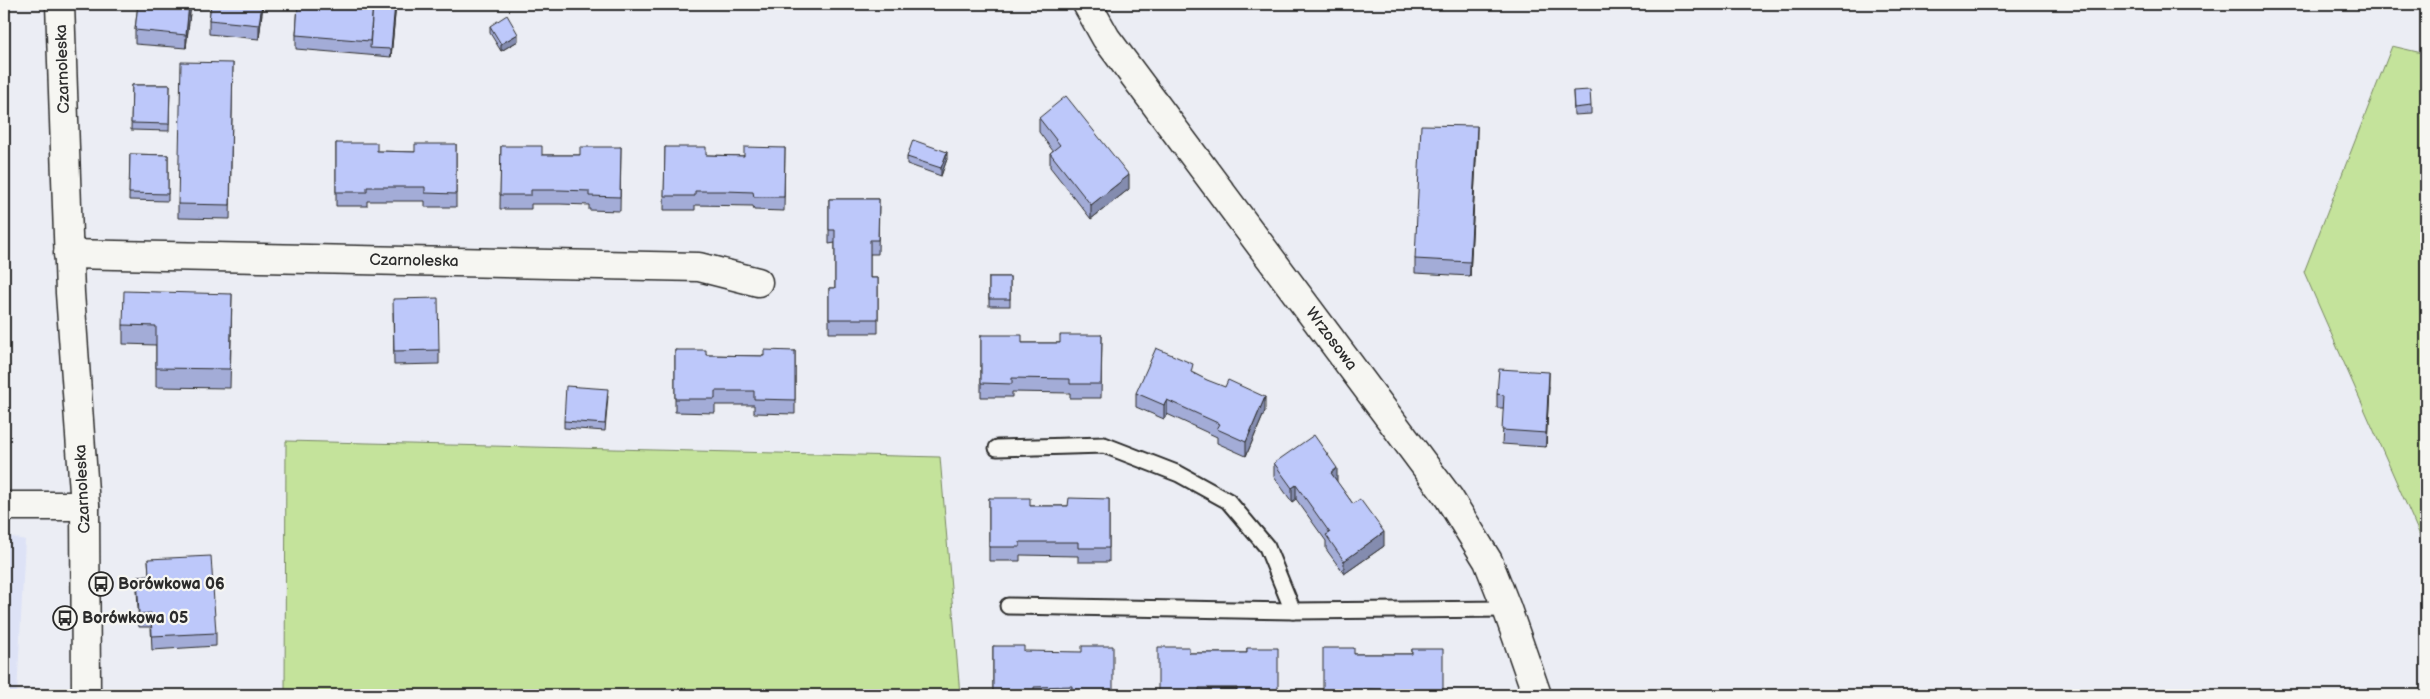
<svg xmlns="http://www.w3.org/2000/svg" width="2430" height="699" viewBox="0 0 2430 699" font-family="'Balsamiq Sans',sans-serif">
	<style>
		.built { fill: #dde2f6 }
		.green { fill: #c4e39b; stroke: #788763 }
		.lines { fill: none; stroke-linecap: round; stroke-linejoin: round }
		.service-casing { stroke: #2b2b2b; stroke-width: 19 }
		.minor-casing { stroke: #2b2b2b; stroke-width: 31 }
		.service { stroke: #f6f6f2; stroke-width: 15 }
		.minor { stroke: #f6f6f2; stroke-width: 28 }
		.wall { fill: #a3acd7; stroke: #2b2b2b }
		.shaded-wall { fill: #848caf; stroke: #2b2b2b }
		.building { fill: #bdc8fa; stroke: #2b2b2b }
		.labels { text-anchor: middle; dominant-baseline: central; stroke-width: 4.5; stroke-linejoin: round; paint-order: stroke }
		.street-label { font-size: 16px; fill: #2b2b2b; stroke: #f6f6f2 }
		.poi-label { font-size: 16px; font-weight: bold; fill: #2b2b2b; stroke: #f6f6f2; text-anchor: start }
	</style>
	<rect width="100%" height="100%" fill="#ebedf4"/>
	<filter id="ink" filterUnits="userSpaceOnUse"><feTurbulence type="fractalNoise" baseFrequency=".02" numOctaves="2"/><feDisplacementMap in="SourceGraphic" scale="10" xChannelSelector="R" yChannelSelector="G"/><feConvolveMatrix kernelMatrix="1 2 1 2 8 2 1 2 1" color-interpolation-filters="sRGB"/></filter>
	<g filter="url(#ink)">
		<!-- built -->
		<path class="built" d="M 4,535 L 25,540 L 17,695 L 4,695 Z"/>
		<!-- green -->
		<g class="green">
			<path d="M 2392,46 L 2426,54 L 2426,549 L 2304,272 Z"/>
			<path d="M 286,441 L 940,457 L 960,695 L 100,695 L 285,693 Z"/>
		</g>
		<g class="lines">
			<!-- service casing -->
			<g class="service-casing">
				<g id="service">
					<path d="M 997,448 L 1104,445 L 1179,474 L 1228,501 L 1267,547 L 1293,611"/>
					<path d="M 1008,606 L 1293,611 L 1507,609"/>
				</g>
			</g>
			<!-- minor casing -->
			<g class="minor-casing">
				<g id="minor">
					<path d="M 60,4 L 70,293 L 85,506 L 86,695"/>
					<path d="M 1087,4 L 1106,38 L 1449,498 L 1488,561 L 1507,609 L 1537,695"/>
					<path d="M 68,254 L 699,267 L 758,282"/>
					<path d="M 4,506 L 85,506"/>
				</g>
			</g>
			<!-- service -->
			<use href="#service" class="service"/>
			<!-- minor -->
			<use href="#minor" class="minor"/>
		</g>
		<!-- wall -->
		<g class="wall">
			<path d="M 138,4 L 191,4 L 186,48 L 135,44 L 135,30 Z"/>
			<path d="M 211,4 L 263,4 L 259,39 L 209,34 L 209,20 Z"/>
			<path d="M 298,4 L 396,4 L 391,57 L 296,49 L 296,35 Z"/>
			<path d="M 490,26 L 518,41 L 501,51 L 490,33 Z"/>
			<path d="M 233,63 L 230,219 L 178,218 L 178,204 Z"/>
			<path d="M 132,85 L 170,85 L 169,131 L 131,130 Z"/>
			<path d="M 1573,91 L 1591,106 L 1591,114 L 1574,115 Z"/>
			<path d="M 1039,118 L 1129,189 L 1091,219 L 1050,167 L 1050,153 L 1053,151 L 1039,132 Z"/>
			<path d="M 1477,140 L 1470,276 L 1415,273 L 1415,259 Z"/>
			<path d="M 336,143 L 377,151 L 415,152 L 456,144 L 456,207 L 425,207 L 425,201 L 367,201 L 367,206 L 336,206 Z"/>
			<path d="M 501,146 L 542,155 L 580,155 L 621,147 L 620,211 L 589,210 L 589,205 L 560,204 L 531,204 L 531,209 L 500,209 Z"/>
			<path d="M 665,147 L 706,155 L 744,156 L 785,148 L 784,211 L 754,210 L 753,206 L 695,205 L 695,210 L 664,210 Z"/>
			<path d="M 130,154 L 168,155 L 168,201 L 129,200 Z"/>
			<path d="M 907,157 L 947,159 L 941,176 L 907,164 Z"/>
			<path d="M 829,199 L 879,199 L 878,254 L 870,254 L 870,278 L 878,278 L 878,333 L 829,333 L 829,288 L 835,288 L 835,243 L 829,244 Z"/>
			<rect x="989" y="277" width="21" height="29"/>
			<path d="M 232,294 L 230,388 L 156,387 L 156,345 L 123,344 L 123,325 Z"/>
			<path d="M 393,312 L 439,350 L 439,364 L 394,365 Z"/>
			<path d="M 981,335 L 1022,343 L 1060,343 L 1102,335 L 1101,398 L 1070,398 L 1070,393 L 1012,392 L 1012,397 L 981,397 Z"/>
			<path d="M 675,350 L 706,355 L 764,356 L 795,351 L 795,414 L 754,413 L 754,405 L 715,405 L 715,413 L 675,412 Z"/>
			<path d="M 1193,373 L 1265,411 L 1246,456 L 1217,443 L 1217,437 L 1167,414 L 1164,419 L 1136,407 L 1136,393 Z"/>
			<path d="M 1549,386 L 1546,447 L 1502,444 L 1504,408 L 1497,408 L 1497,394 Z"/>
			<path d="M 608,396 L 605,431 L 564,428 L 564,421 Z"/>
			<path d="M 1274,463 L 1337,482 L 1384,546 L 1344,574 L 1326,549 L 1326,541 L 1296,499 L 1292,502 L 1274,477 Z"/>
			<path d="M 989,498 L 1030,506 L 1068,506 L 1109,499 L 1109,562 L 1078,562 L 1078,556 L 1020,555 L 1020,561 L 989,561 Z"/>
			<path d="M 148,559 L 216,633 L 216,646 L 152,650 L 151,627 L 139,627 L 137,590 L 137,576 L 149,575 Z"/>
			<path d="M 993,646 L 1024,651 L 1113,695 L 993,695 Z"/>
			<path d="M 1247,648 L 1278,695 L 1158,695 L 1189,653 L 1247,653 Z"/>
			<path d="M 1412,649 L 1443,695 L 1323,695 L 1354,654 L 1412,654 Z"/>
		</g>
		<!-- shaded-wall -->
		<g class="shaded-wall">
			<path d="M 189,4 L 191,4 L 186,48 L 186,35 Z"/>
			<path d="M 262,4 L 263,4 L 259,39 L 259,25 Z"/>
			<path d="M 395,4 L 396,4 L 391,57 L 391,49 Z"/>
			<path d="M 518,34 L 518,41 L 501,51 L 501,44 Z"/>
			<path d="M 1477,126 L 1477,140 L 1470,276 L 1470,262 Z"/>
			<path d="M 947,152 L 947,159 L 941,176 L 941,168 Z"/>
			<path d="M 1129,175 L 1129,189 L 1091,219 L 1091,205 Z"/>
			<path d="M 1549,372 L 1549,386 L 1546,447 L 1546,433 Z"/>
			<path d="M 1265,397 L 1265,411 L 1246,456 L 1246,442 Z"/>
			<path d="M 1167,400 L 1167,414 L 1164,419 L 1164,405 Z"/>
			<path d="M 1337,468 L 1337,482 L 1331,473 Z"/>
			<path d="M 1296,485 L 1296,499 L 1292,502 L 1292,488 Z"/>
			<path d="M 1384,532 L 1384,546 L 1344,574 L 1344,561 Z"/>
		</g>
		<!-- building -->
		<g class="building">
			<path d="M 138,4 L 189,4 L 186,35 L 135,30 Z"/>
			<path d="M 211,4 L 262,4 L 259,25 L 209,20 Z"/>
			<path d="M 298,4 L 373,4 L 370,41 L 296,35 Z"/>
			<path d="M 373,4 L 395,4 L 391,49 L 370,48 Z"/>
			<path d="M 507,15 L 518,34 L 501,44 L 490,26 Z"/>
			<path d="M 181,62 L 233,63 L 230,205 L 178,204 Z"/>
			<path d="M 132,85 L 170,85 L 169,124 L 131,123 Z"/>
			<path d="M 1590,90 L 1591,106 L 1574,108 L 1573,91 Z"/>
			<path d="M 1066,96 L 1129,175 L 1091,205 L 1050,153 L 1060,145 L 1039,118 Z"/>
			<path d="M 1421,125 L 1477,126 L 1470,262 L 1415,259 Z"/>
			<path d="M 913,140 L 947,152 L 941,168 L 907,157 Z"/>
			<path d="M 336,143 L 377,143 L 377,151 L 415,152 L 415,144 L 456,144 L 456,194 L 425,193 L 425,187 L 367,187 L 367,192 L 336,192 Z"/>
			<path d="M 501,146 L 542,146 L 542,155 L 580,155 L 580,147 L 621,147 L 620,197 L 589,196 L 589,191 L 560,190 L 531,190 L 531,195 L 500,195 Z"/>
			<path d="M 665,147 L 706,147 L 706,155 L 744,156 L 744,147 L 785,148 L 784,197 L 754,197 L 753,192 L 725,191 L 695,191 L 695,196 L 664,196 Z"/>
			<path d="M 130,154 L 168,155 L 168,194 L 129,193 Z"/>
			<path d="M 829,199 L 879,199 L 878,240 L 870,240 L 870,278 L 878,278 L 878,319 L 829,319 L 829,288 L 835,288 L 835,230 L 829,230 Z"/>
			<rect x="989" y="277" width="21" height="22"/>
			<path d="M 124,291 L 232,294 L 230,369 L 156,368 L 156,326 L 123,325 Z"/>
			<path d="M 438,298 L 439,350 L 394,351 L 393,299 Z"/>
			<path d="M 981,335 L 1022,335 L 1022,343 L 1060,343 L 1060,335 L 1102,335 L 1101,384 L 1070,384 L 1070,379 L 1012,378 L 1012,384 L 981,383 Z"/>
			<path d="M 1156,348 L 1193,364 L 1191,372 L 1207,380 L 1225,387 L 1228,380 L 1265,397 L 1246,442 L 1217,429 L 1220,424 L 1167,400 L 1164,405 L 1136,393 Z"/>
			<path d="M 675,350 L 706,350 L 706,355 L 764,356 L 764,350 L 795,351 L 795,400 L 754,399 L 754,391 L 715,391 L 715,399 L 675,399 Z"/>
			<path d="M 1499,369 L 1549,372 L 1546,433 L 1502,430 L 1504,395 L 1497,394 Z"/>
			<path d="M 566,386 L 608,389 L 605,424 L 564,421 Z"/>
			<path d="M 1314,435 L 1337,468 L 1331,473 L 1353,504 L 1360,499 L 1384,532 L 1344,561 L 1326,535 L 1330,533 L 1296,485 L 1292,488 L 1274,463 Z"/>
			<path d="M 989,498 L 1030,498 L 1030,506 L 1068,506 L 1069,498 L 1109,499 L 1109,548 L 1078,548 L 1078,542 L 1020,542 L 1020,547 L 989,547 Z"/>
			<path d="M 211,556 L 216,633 L 152,636 L 151,613 L 139,614 L 137,576 L 149,575 L 148,559 Z"/>
			<path d="M 993,646 L 1024,646 L 1024,651 L 1082,652 L 1082,646 L 1113,646 L 1113,695 L 1072,695 L 1072,686 L 1034,687 L 1034,695 L 993,694 Z"/>
			<path d="M 1158,647 L 1189,647 L 1189,653 L 1247,653 L 1247,648 L 1278,648 L 1278,695 L 1237,695 L 1237,688 L 1199,688 L 1199,695 L 1158,695 Z"/>
			<path d="M 1323,648 L 1354,648 L 1354,654 L 1412,654 L 1412,649 L 1443,649 L 1443,695 L 1402,695 L 1402,690 L 1364,689 L 1364,695 L 1323,695 Z"/>
		</g>
	</g>
	<!-- icons -->
	<defs>
		<g id="bus-ring" transform="scale(1.25)"><circle r="9.5" fill="#f6f6f2" stroke="#2b2b2b" stroke-width="1.5"/><path d="M-5-6H5V4H4V6H2V4H-2V6H-4V4H-5ZM-3.5-4V0h7V-4ZM-3.5 1.2v1.5H-2V1.2ZM2 1.2v1.5H3.5V1.2Z" fill="#2b2b2b"/></g>
	</defs>
	<g fill-rule="evenodd">
		<use href="#bus-ring" x="101" y="584"/>
		<use href="#bus-ring" x="65" y="618"/>
	</g>
	<g class="labels">
		<!-- street labels -->
		<g class="street-label">
			<text transform="translate(63 69) rotate(-92)">Czarnoleska</text>
			<text transform="translate(414 261) rotate(1)">Czarnoleska</text>
			<text transform="translate(1331 339) rotate(53)">Wrzosowa</text>
			<text transform="translate(83 489) rotate(-93)">Czarnoleska</text>
		</g>
		<!-- poi labels -->
		<g class="poi-label">
			<text x="118" y="584">Borówkowa 06</text>
			<text x="82" y="618">Borówkowa 05</text>
		</g>
	</g>
	<!-- margin -->
	<rect width="2430" height="699" fill="none" stroke="#f6f6f2" stroke-width="20"/>
	<rect x="10" y="10" width="2410" height="679" fill="none" stroke="#2b2b2b" stroke-width="2" filter="url(#ink)"/>
</svg>
